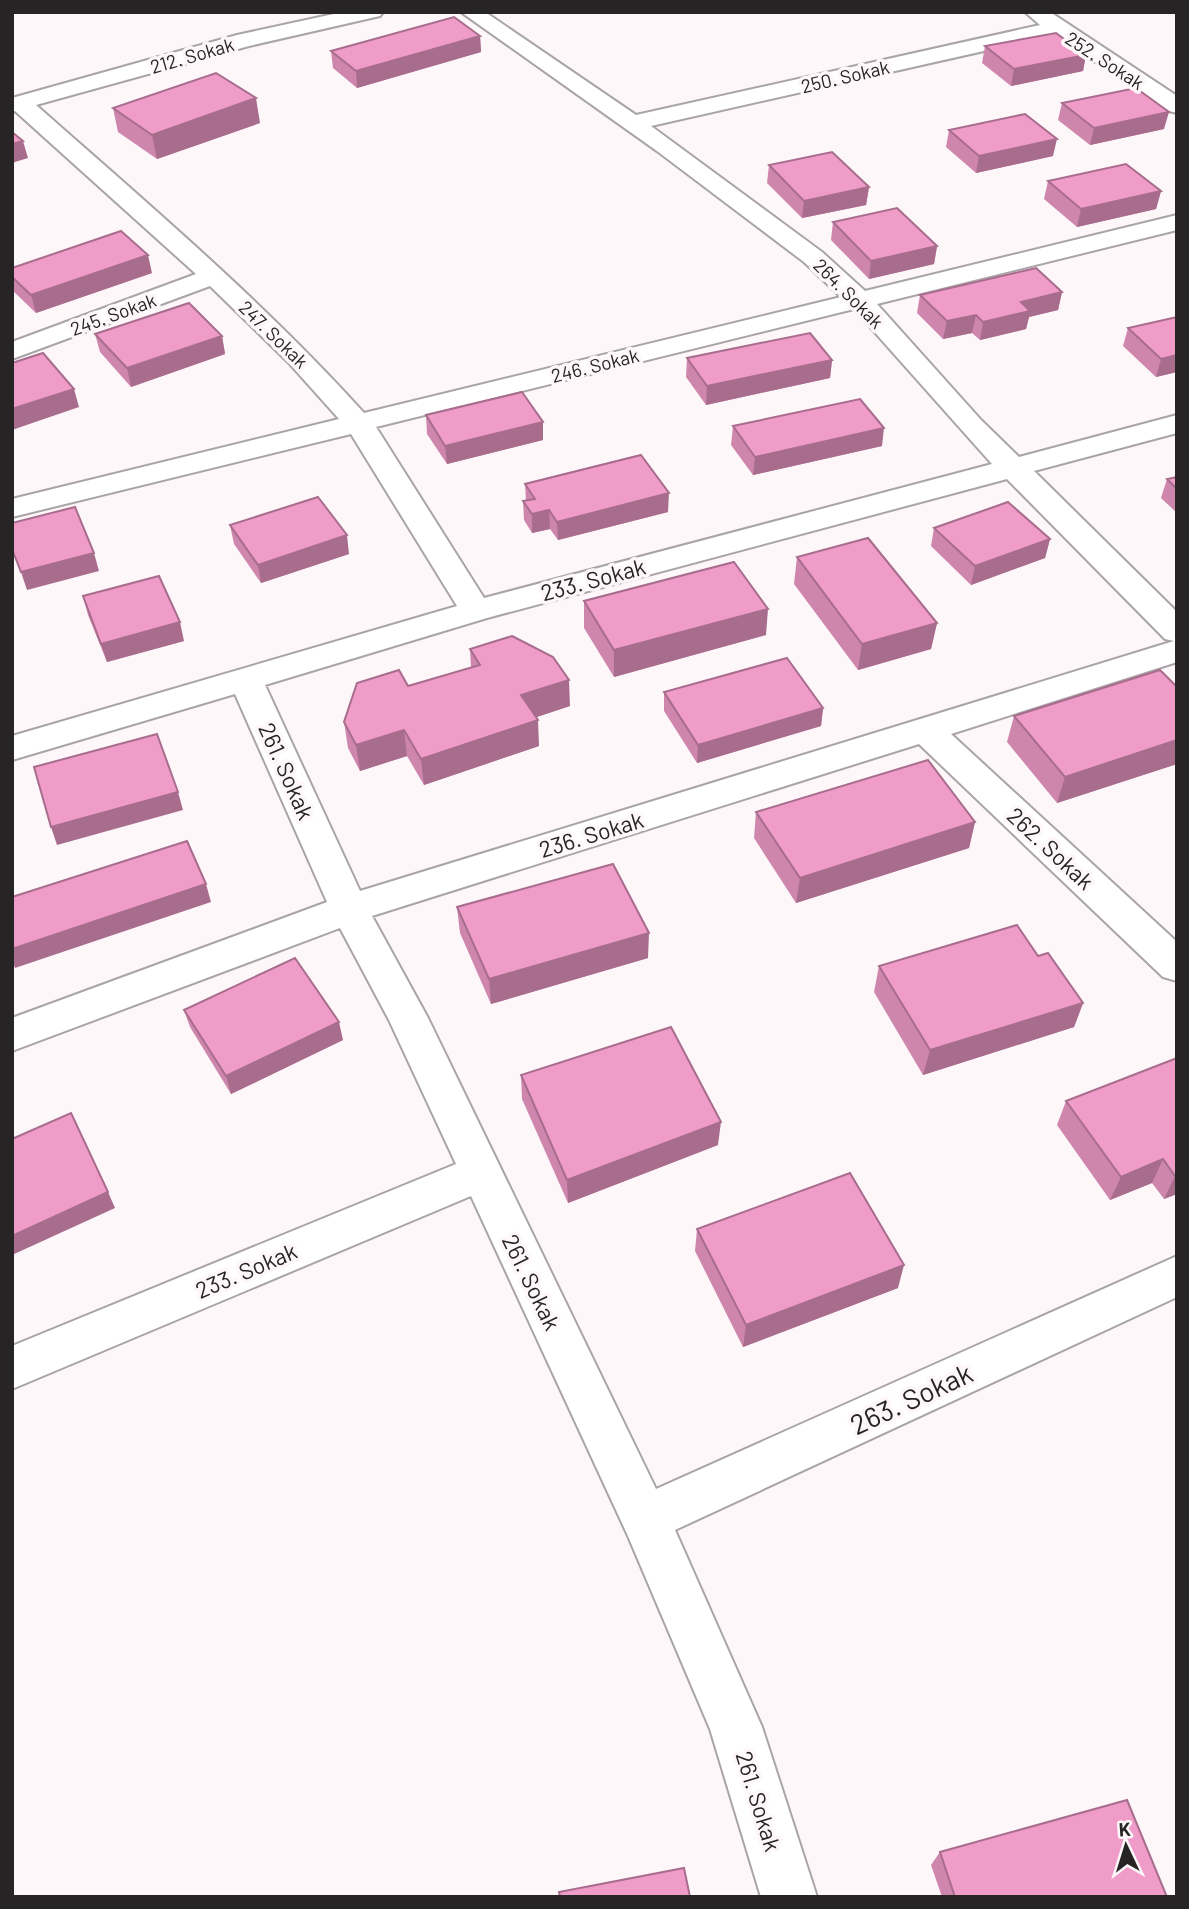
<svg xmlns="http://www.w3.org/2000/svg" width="1189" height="1909" viewBox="0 0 1189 1909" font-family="Barlow,sans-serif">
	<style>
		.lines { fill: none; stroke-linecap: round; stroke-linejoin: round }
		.minor-casing { stroke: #a9a4a7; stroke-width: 4 }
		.minor { fill: #fff; fill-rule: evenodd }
		.wall { fill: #ce86ad }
		.shaded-wall { fill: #a86d8d }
		.building { fill: #f09cc9; stroke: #a86d8d; stroke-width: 2 }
		.labels { text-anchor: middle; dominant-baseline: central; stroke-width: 7; stroke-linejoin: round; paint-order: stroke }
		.far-street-label { font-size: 19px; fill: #262425; stroke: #fdf7fa }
		.street-label { font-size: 23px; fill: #262425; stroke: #fdf7fa }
		.near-street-label { font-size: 28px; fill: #262425; stroke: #fdf7fa }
	</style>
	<rect width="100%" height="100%" fill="#fdf7fa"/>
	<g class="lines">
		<!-- minor casing -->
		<g class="minor-casing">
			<path id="minor" d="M 343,12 L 383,12 L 380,16 L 249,46 L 36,105 C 149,205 263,301 364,413 L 841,297 L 804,262 L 657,151 L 461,12 L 485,12 L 636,115 L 1040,25 L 1025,12 L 1050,12 L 1177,96 L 1177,113 L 1169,111 L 1055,35 L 651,126 L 822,252 L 865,291 L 1177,215 L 1177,230 L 877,304 L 981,420 L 1019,457 L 1177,415 L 1177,433 L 1034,471 L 1177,612 L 1177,662 L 951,734 L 1177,942 L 1177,981 L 1163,977 L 919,744 L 372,916 L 428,1018 L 656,1489 L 1177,1256 L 1177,1297 L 675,1530 L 762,1727 L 817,1897 L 761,1897 L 710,1729 L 628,1536 L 471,1196 L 12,1389 L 12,1346 L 456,1164 L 389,1020 L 340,928 L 12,1051 L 12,1018 L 327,902 L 235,694 L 12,760 L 12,736 L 457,606 L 351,434 L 12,517 L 12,499 L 339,419 L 288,362 L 210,286 L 12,359 L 12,342 L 196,274 L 15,111 L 12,112 L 12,98 L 237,35 ZM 854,309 L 992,464 L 484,598 L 376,427 ZM 1007,479 L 1165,639 L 1174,641 L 360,891 L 265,685 L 487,618 Z"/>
		</g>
		<!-- minor -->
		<use href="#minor" class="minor"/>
	</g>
	<!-- wall -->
	<g class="wall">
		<path d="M 480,36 L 481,52 L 357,88 L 333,68 L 331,51 Z"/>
		<path d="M 985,46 L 1086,55 L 1083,71 L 1011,86 L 982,63 Z"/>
		<path d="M 1062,103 L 1164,129 L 1090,145 L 1058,120 Z"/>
		<path d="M 113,108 L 260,123 L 157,159 L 118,132 Z"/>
		<path d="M 949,130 L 1053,156 L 976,173 L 946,147 Z"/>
		<path d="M 769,165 L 869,187 L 866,205 L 802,218 L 767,183 Z"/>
		<path d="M 1048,181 L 1161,191 L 1156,209 L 1077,227 L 1044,199 Z"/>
		<path d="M 833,222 L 937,246 L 934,264 L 869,279 L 831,240 Z"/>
		<path d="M 12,268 L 152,273 L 36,313 L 12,290 Z"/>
		<path d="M 1062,292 L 1058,310 L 1029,317 L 1026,329 L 980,340 L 972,333 L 943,339 L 917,313 L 920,295 Z"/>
		<path d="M 1177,317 L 1177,372 L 1156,377 L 1123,346 L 1128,328 Z"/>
		<path d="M 95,334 L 222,336 L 225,354 L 131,387 L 100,352 Z"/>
		<path d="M 687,358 L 832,360 L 830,378 L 706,405 L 686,377 Z"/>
		<path d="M 426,415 L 543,440 L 447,464 L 427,434 Z"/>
		<path d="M 733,426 L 882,446 L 753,475 L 731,445 Z"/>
		<path d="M 1177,477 L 1177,513 L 1161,498 L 1167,479 Z"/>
		<path d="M 525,484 L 668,512 L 558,540 L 550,529 L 532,533 L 524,520 L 523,501 L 526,501 Z"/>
		<path d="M 230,525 L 349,554 L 261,583 L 234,544 Z"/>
		<path d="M 934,528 L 1050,539 L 1045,558 L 971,585 L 931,546 Z"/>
		<path d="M 797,557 L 937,623 L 931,649 L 858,670 L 794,584 Z"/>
		<path d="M 83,596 L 184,641 L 107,662 L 88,615 Z"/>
		<path d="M 584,601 L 766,635 L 614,677 L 584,628 Z"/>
		<path d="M 470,649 L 570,706 L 536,717 L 539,746 L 424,785 L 407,756 L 360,771 L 348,748 L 344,722 L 408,686 L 471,667 Z"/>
		<path d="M 1177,687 L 1177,764 L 1057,803 L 1007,742 L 1014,716 Z"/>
		<path d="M 664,692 L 823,708 L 821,726 L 697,763 L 664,711 Z"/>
		<path d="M 756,812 L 975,822 L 969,848 L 796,903 L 754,838 Z"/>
		<path d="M 457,907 L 648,958 L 491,1004 L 460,933 Z"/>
		<path d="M 1038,956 L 1083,1003 L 1074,1027 L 923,1075 L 874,992 L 879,966 Z"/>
		<path d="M 184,1010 L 343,1040 L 231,1094 L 190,1027 Z"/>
		<path d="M 1177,1058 L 1177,1194 L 1164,1199 L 1152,1183 L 1110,1200 L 1057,1125 L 1066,1101 Z"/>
		<path d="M 521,1075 L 718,1145 L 568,1203 L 522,1099 Z"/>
		<path d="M 697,1229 L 898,1288 L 743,1347 L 695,1251 Z"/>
		<path d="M 940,1852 L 1167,1897 L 942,1897 L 931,1865 Z"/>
	</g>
	<!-- shaded-wall -->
	<g class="shaded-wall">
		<path d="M 480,36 L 481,52 L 357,88 L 356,71 Z"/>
		<path d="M 1086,55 L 1083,71 L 1011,86 L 1014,69 Z"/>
		<path d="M 256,98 L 260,123 L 157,159 L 152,135 Z"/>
		<path d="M 1169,112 L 1164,129 L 1090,145 L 1094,128 Z"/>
		<path d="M 1057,139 L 1053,156 L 976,173 L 979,156 Z"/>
		<path d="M 23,141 L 28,158 L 12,163 L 12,144 Z"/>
		<path d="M 869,187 L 866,205 L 802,218 L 804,201 Z"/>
		<path d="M 1161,191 L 1156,209 L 1077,227 L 1081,209 Z"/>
		<path d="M 937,246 L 934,264 L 869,279 L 871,261 Z"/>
		<path d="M 148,255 L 152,273 L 36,313 L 31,295 Z"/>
		<path d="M 1062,292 L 1058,310 L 1029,317 L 1026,329 L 980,340 L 983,322 L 1021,302 Z"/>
		<path d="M 976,315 L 972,333 L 943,339 L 947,321 Z"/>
		<path d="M 222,336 L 225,354 L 131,387 L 127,368 Z"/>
		<path d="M 1177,355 L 1177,372 L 1156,377 L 1161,359 Z"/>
		<path d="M 832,360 L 830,378 L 706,405 L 707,386 Z"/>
		<path d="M 74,389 L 79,407 L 12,430 L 12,409 Z"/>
		<path d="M 543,422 L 543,440 L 447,464 L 445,446 Z"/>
		<path d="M 884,428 L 882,446 L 753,475 L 755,457 Z"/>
		<path d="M 669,493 L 668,512 L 558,540 L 557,522 Z"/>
		<path d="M 549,510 L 550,529 L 532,533 L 532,514 Z"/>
		<path d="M 347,535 L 349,554 L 261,583 L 258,565 Z"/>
		<path d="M 1050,539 L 1045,558 L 971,585 L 975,566 Z"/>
		<path d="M 94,553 L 99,571 L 27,590 L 21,572 Z"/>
		<path d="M 768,609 L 766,635 L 614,677 L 614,650 Z"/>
		<path d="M 180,622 L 184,641 L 107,662 L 101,644 Z"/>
		<path d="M 937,623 L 931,649 L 858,670 L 862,644 Z"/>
		<path d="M 569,680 L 570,706 L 522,722 L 521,695 Z"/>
		<path d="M 823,708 L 821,726 L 697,763 L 698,745 Z"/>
		<path d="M 538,720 L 539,746 L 424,785 L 421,759 Z"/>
		<path d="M 404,730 L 407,756 L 360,771 L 356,745 Z"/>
		<path d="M 1177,740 L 1177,764 L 1057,803 L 1065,777 Z"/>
		<path d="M 178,792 L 183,810 L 57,845 L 51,827 Z"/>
		<path d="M 975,822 L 969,848 L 796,903 L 800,878 Z"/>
		<path d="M 206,884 L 211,902 L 15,968 L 12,960 L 12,949 Z"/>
		<path d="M 649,933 L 648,958 L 491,1004 L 489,979 Z"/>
		<path d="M 1083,1003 L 1074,1027 L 923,1075 L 930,1050 Z"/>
		<path d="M 339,1022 L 343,1040 L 231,1094 L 226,1076 Z"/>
		<path d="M 721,1122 L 718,1145 L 568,1203 L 567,1180 Z"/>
		<path d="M 1163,1159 L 1152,1183 L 1110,1200 L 1121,1177 Z"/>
		<path d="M 1177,1175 L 1177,1194 L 1164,1199 L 1175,1176 Z"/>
		<path d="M 108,1192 L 115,1208 L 12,1255 L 12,1236 Z"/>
		<path d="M 904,1265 L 898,1288 L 743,1347 L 746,1325 Z"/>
	</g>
	<!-- building -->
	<g class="building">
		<path d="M 454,17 L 480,36 L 356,71 L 331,51 Z"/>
		<path d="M 1056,33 L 1086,55 L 1014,69 L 985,46 Z"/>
		<path d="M 216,73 L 256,98 L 152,135 L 113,108 Z"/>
		<path d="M 1136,88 L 1169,112 L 1094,128 L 1062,103 Z"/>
		<path d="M 1025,114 L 1057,139 L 979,156 L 949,130 Z"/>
		<path d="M 12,132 L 23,141 L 12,144 Z"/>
		<path d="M 832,152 L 869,187 L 804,201 L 769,165 Z"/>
		<path d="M 1126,164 L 1161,191 L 1081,209 L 1048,181 Z"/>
		<path d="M 897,208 L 937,246 L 871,261 L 833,222 Z"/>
		<path d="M 121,231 L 148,255 L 31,295 L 12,277 L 12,268 Z"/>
		<path d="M 1036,268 L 1062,292 L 1021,302 L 1030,311 L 983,322 L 976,315 L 947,321 L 920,295 Z"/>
		<path d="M 189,303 L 222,336 L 127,368 L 95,334 Z"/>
		<path d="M 1177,317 L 1177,355 L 1161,359 L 1128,328 Z"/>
		<path d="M 810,333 L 832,360 L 707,386 L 687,358 Z"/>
		<path d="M 43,353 L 74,389 L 12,409 L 12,363 Z"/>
		<path d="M 522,392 L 543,422 L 445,446 L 426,415 Z"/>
		<path d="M 860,399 L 884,428 L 755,457 L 733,426 Z"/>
		<path d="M 641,455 L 669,493 L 557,522 L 549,510 L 532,514 L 523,501 L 535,499 L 525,484 Z"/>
		<path d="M 1177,477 L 1177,489 L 1167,479 Z"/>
		<path d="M 318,497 L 347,535 L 258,565 L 230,525 Z"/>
		<path d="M 1008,502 L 1050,539 L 975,566 L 934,528 Z"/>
		<path d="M 75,507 L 94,553 L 21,572 L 12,549 L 12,523 Z"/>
		<path d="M 868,538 L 937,623 L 862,644 L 797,557 Z"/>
		<path d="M 734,562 L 768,609 L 614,650 L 584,601 Z"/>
		<path d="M 159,576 L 180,622 L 101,644 L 83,596 Z"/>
		<path d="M 512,636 L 553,657 L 569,680 L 521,695 L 538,720 L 421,759 L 404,730 L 356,745 L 344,722 L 357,683 L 399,670 L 408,686 L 480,665 L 470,649 Z"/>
		<path d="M 787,658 L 823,708 L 698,745 L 664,692 Z"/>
		<path d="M 1160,670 L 1177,687 L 1177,740 L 1065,777 L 1014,716 Z"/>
		<path d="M 157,734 L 178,792 L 51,827 L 34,767 Z"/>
		<path d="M 928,760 L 975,822 L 800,878 L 756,812 Z"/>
		<path d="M 187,841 L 206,884 L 12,949 L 12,897 Z"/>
		<path d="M 613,864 L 649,933 L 489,979 L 457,907 Z"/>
		<path d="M 1017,925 L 1038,956 L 1048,953 L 1083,1003 L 930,1050 L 879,966 Z"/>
		<path d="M 295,958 L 339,1022 L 226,1076 L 184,1010 Z"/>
		<path d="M 671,1027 L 721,1122 L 567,1180 L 521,1075 Z"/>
		<path d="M 1177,1058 L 1177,1175 L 1175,1176 L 1163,1159 L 1121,1177 L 1066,1101 Z"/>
		<path d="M 71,1113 L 108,1192 L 12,1236 L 12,1139 Z"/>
		<path d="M 850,1173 L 904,1265 L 746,1325 L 697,1229 Z"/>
		<path d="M 1127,1800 L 1167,1897 L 955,1897 L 940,1852 Z"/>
		<path d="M 684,1868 L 690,1897 L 560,1897 L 559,1892 Z"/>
	</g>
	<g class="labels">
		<!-- far-street labels -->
		<g class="far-street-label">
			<text transform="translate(192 55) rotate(-16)">212. Sokak</text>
			<text transform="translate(1105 60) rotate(33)">252. Sokak</text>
			<text transform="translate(845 76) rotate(-13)">250. Sokak</text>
			<text transform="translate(849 293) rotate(45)">264. Sokak</text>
			<text transform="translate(113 314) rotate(-20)">245. Sokak</text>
			<text transform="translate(274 334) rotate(44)">247. Sokak</text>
			<text transform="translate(595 365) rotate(-14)">246. Sokak</text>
		</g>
		<!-- street labels -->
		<g class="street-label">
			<text transform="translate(593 579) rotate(-15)">233. Sokak</text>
			<text transform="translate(287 771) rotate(66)">261. Sokak</text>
			<text transform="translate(591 834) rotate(-17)">236. Sokak</text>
			<text transform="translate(1051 848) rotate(43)">262. Sokak</text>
			<text transform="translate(246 1270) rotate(-23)">233. Sokak</text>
			<text transform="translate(532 1282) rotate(64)">261. Sokak</text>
			<text transform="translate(759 1801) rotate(73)">261. Sokak</text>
		</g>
		<!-- near-street labels -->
		<g class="near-street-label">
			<text transform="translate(911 1398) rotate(-25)">263. Sokak</text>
		</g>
	</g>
	<!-- border -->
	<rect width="1189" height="1909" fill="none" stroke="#262425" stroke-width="28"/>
	<!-- north arrow -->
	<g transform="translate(1126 1846) rotate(356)" stroke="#fdf7fa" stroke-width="5" paint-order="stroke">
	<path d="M0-5L12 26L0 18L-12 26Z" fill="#262425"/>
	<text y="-10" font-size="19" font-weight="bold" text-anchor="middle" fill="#262425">K</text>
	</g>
</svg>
